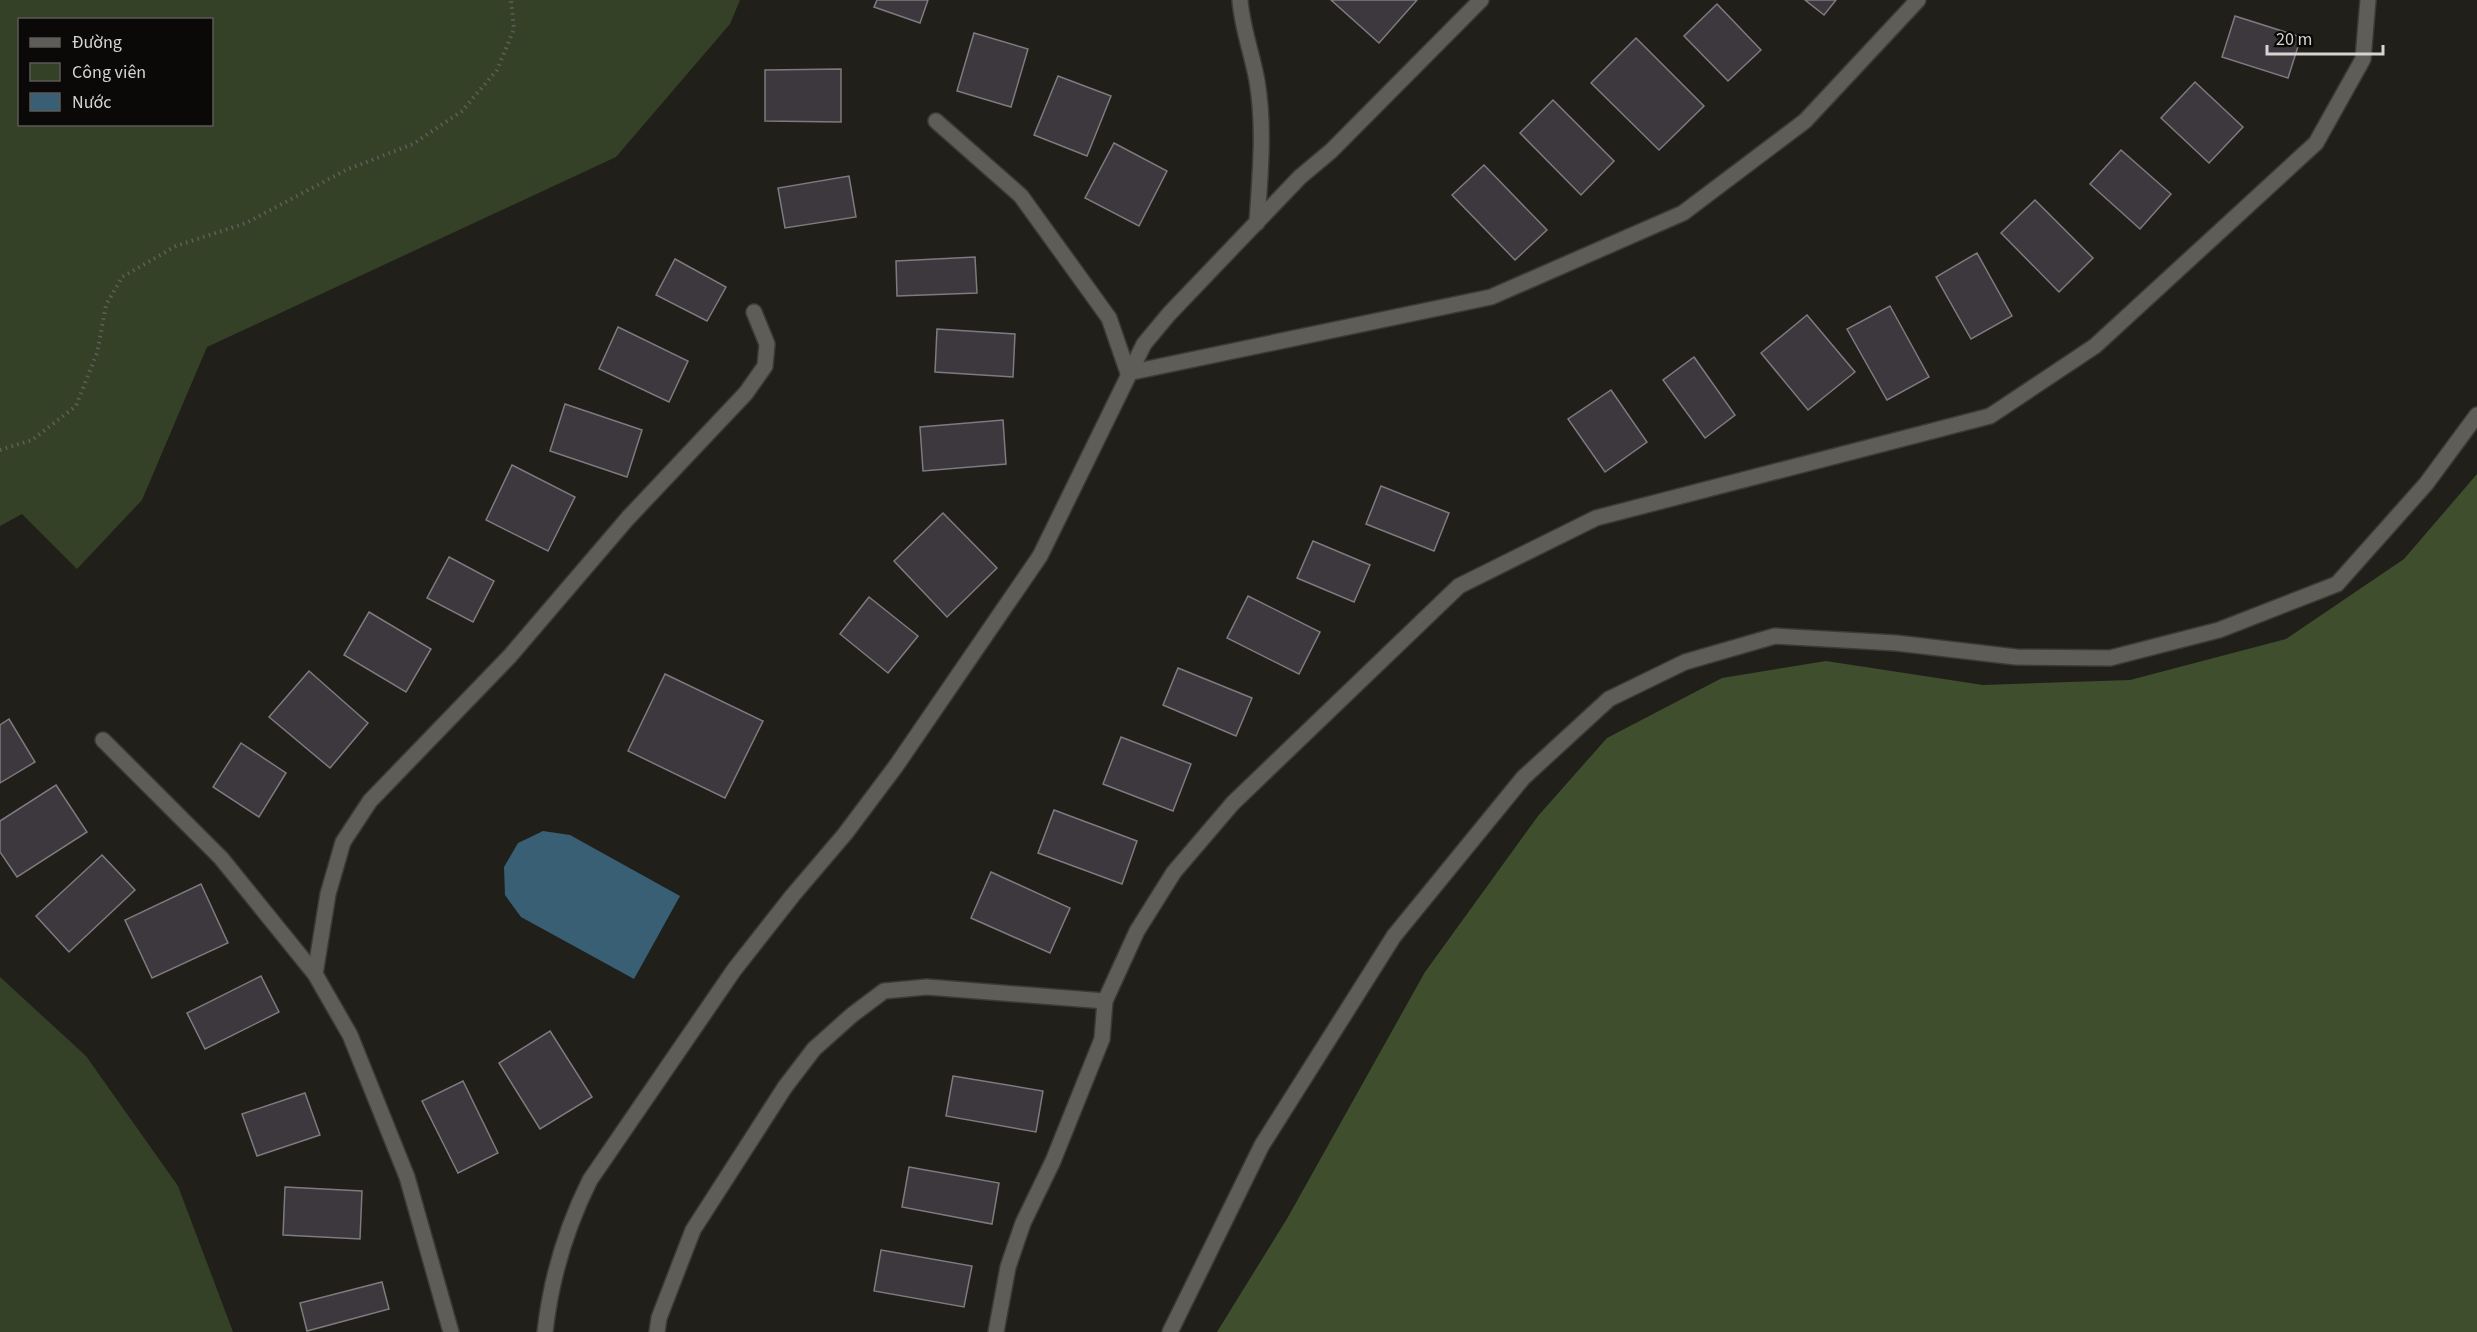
<svg xmlns="http://www.w3.org/2000/svg" width="2477" height="1332" viewBox="0 0 2477 1332" font-family="'Source Sans 3',sans-serif">
	<style>
		.green { fill: #354127; fill-rule: evenodd }
		.forest { fill: #3f4e2d }
		.water { fill: #395f74 }
		.building { fill: #3c383d; stroke: #7e7a7f; stroke-width: 1.5 }
		.lines { fill: none; stroke-linecap: round; stroke-linejoin: round }
		.minor-casing { stroke: #3b3a37; stroke-width: 18 }
		.path { stroke: #5f5e59; stroke-width: 4; stroke-dasharray: 1.5 4.5; stroke-linecap: butt }
		.minor { stroke: #5e5d57; stroke-width: 15 }
	</style>
	<rect width="100%" height="100%" fill="#201f1a"/>
	<!-- green -->
	<g class="green">
		<path d="M 0,0 L 740,0 L 730,24 L 616,157 L 207,347 L 142,500 L 77,569 L 22,514 L 0,526 ZM 20,20 L 212,20 L 212,124 L 20,124 Z"/>
		<path d="M 0,977 L 86,1056 L 178,1186 L 233,1332 L 0,1332 Z"/>
	</g>
	<!-- forest -->
	<path class="forest" d="M 2477,474 L 2477,1332 L 1217,1332 L 1288,1217 L 1425,972 L 1538,816 L 1607,738 L 1722,678 L 1826,661 L 1983,685 L 2130,680 L 2286,639 L 2404,559 Z"/>
	<!-- water -->
	<path class="water" d="M 543,831 L 570,835 L 680,896 L 634,979 L 521,917 L 505,895 L 504,867 L 518,843 Z"/>
	<!-- building -->
	<g class="building">
		<path d="M 877,0 L 928,0 L 920,23 L 874,7 Z"/>
		<path d="M 1331,0 L 1417,0 L 1379,43 Z"/>
		<path d="M 1805,0 L 1836,0 L 1824,15 Z"/>
		<path d="M 1717,4 L 1761,50 L 1728,81 L 1684,36 Z"/>
		<path d="M 2235,16 L 2301,37 L 2288,78 L 2222,57 Z"/>
		<path d="M 974,33 L 1028,49 L 1011,107 L 957,91 Z"/>
		<path d="M 1636,38 L 1704,106 L 1659,150 L 1591,83 Z"/>
		<path d="M 841,69 L 841,122 L 765,121 L 765,70 Z"/>
		<path d="M 1058,76 L 1111,96 L 1087,156 L 1034,135 Z"/>
		<path d="M 2195,82 L 2243,127 L 2209,163 L 2161,118 Z"/>
		<path d="M 1553,100 L 1614,161 L 1581,195 L 1520,133 Z"/>
		<path d="M 1114,143 L 1167,171 L 1139,226 L 1085,198 Z"/>
		<path d="M 2121,150 L 2171,194 L 2140,229 L 2090,184 Z"/>
		<path d="M 1484,165 L 1547,230 L 1515,260 L 1452,195 Z"/>
		<path d="M 849,176 L 856,217 L 785,228 L 778,188 Z"/>
		<path d="M 2035,200 L 2093,258 L 2059,292 L 2001,233 Z"/>
		<path d="M 1977,253 L 2012,316 L 1971,339 L 1936,277 Z"/>
		<path d="M 975,257 L 977,293 L 897,296 L 896,261 Z"/>
		<path d="M 675,259 L 726,287 L 707,321 L 656,295 Z"/>
		<path d="M 1890,306 L 1929,377 L 1887,400 L 1847,329 Z"/>
		<path d="M 1807,315 L 1855,372 L 1808,410 L 1761,353 Z"/>
		<path d="M 618,327 L 688,361 L 669,402 L 599,369 Z"/>
		<path d="M 937,329 L 1015,334 L 1013,377 L 935,372 Z"/>
		<path d="M 1694,357 L 1735,415 L 1705,438 L 1663,380 Z"/>
		<path d="M 1611,390 L 1647,442 L 1605,472 L 1568,419 Z"/>
		<path d="M 565,404 L 642,430 L 627,477 L 550,451 Z"/>
		<path d="M 1003,420 L 1006,464 L 923,471 L 920,427 Z"/>
		<path d="M 512,465 L 575,497 L 548,551 L 486,520 Z"/>
		<path d="M 1381,486 L 1449,513 L 1434,551 L 1366,524 Z"/>
		<path d="M 943,513 L 997,568 L 947,617 L 894,561 Z"/>
		<path d="M 1313,541 L 1370,565 L 1354,602 L 1297,578 Z"/>
		<path d="M 449,557 L 494,581 L 473,622 L 427,598 Z"/>
		<path d="M 1248,596 L 1320,632 L 1299,674 L 1227,638 Z"/>
		<path d="M 869,597 L 918,636 L 888,673 L 840,634 Z"/>
		<path d="M 369,612 L 431,649 L 406,692 L 344,655 Z"/>
		<path d="M 1178,668 L 1252,698 L 1236,736 L 1163,705 Z"/>
		<path d="M 309,671 L 368,723 L 330,768 L 269,717 Z"/>
		<path d="M 665,674 L 763,721 L 725,798 L 628,751 Z"/>
		<path d="M 9,719 L 35,762 L 0,783 L 0,725 Z"/>
		<path d="M 1121,737 L 1191,764 L 1173,811 L 1103,784 Z"/>
		<path d="M 241,743 L 286,773 L 259,817 L 213,787 Z"/>
		<path d="M 56,785 L 87,832 L 17,877 L 0,852 L 0,821 Z"/>
		<path d="M 1054,810 L 1137,841 L 1122,884 L 1038,853 Z"/>
		<path d="M 102,855 L 135,890 L 69,952 L 36,916 Z"/>
		<path d="M 991,872 L 1070,908 L 1050,953 L 971,918 Z"/>
		<path d="M 201,884 L 228,943 L 152,978 L 125,920 Z"/>
		<path d="M 261,976 L 279,1012 L 205,1049 L 187,1013 Z"/>
		<path d="M 550,1031 L 592,1097 L 540,1129 L 499,1063 Z"/>
		<path d="M 953,1076 L 1043,1091 L 1036,1132 L 946,1116 Z"/>
		<path d="M 463,1081 L 498,1153 L 458,1173 L 422,1101 Z"/>
		<path d="M 305,1093 L 320,1135 L 257,1156 L 242,1114 Z"/>
		<path d="M 909,1167 L 999,1183 L 992,1224 L 902,1207 Z"/>
		<path d="M 285,1187 L 362,1191 L 360,1239 L 283,1235 Z"/>
		<path d="M 881,1250 L 972,1266 L 964,1307 L 874,1291 Z"/>
		<path d="M 382,1282 L 389,1309 L 307,1331 L 300,1303 Z"/>
	</g>
	<g class="lines">
		<!-- minor casing -->
		<g class="minor-casing">
			<g id="minor">
				<path d="M 1240,0 C 1242,28 1252,53 1257,81 C 1265,128 1260,175 1257,223"/>
				<path d="M 936,121 L 1021,196 L 1109,318 L 1128,373 L 1491,297 L 1683,213 L 1805,121 L 1918,0"/>
				<path d="M 103,740 L 221,858 L 315,974 L 350,1035 L 407,1177 L 451,1332"/>
				<path d="M 315,974 L 328,894 L 343,842 L 370,801 L 510,656 L 628,518 L 746,393 L 765,366 L 767,344 L 754,312"/>
				<path d="M 545,1332 C 551,1278 566,1228 590,1180 L 734,970 L 793,895 L 845,834 L 896,766 L 1040,556 L 1144,344 L 1169,314 L 1300,177 L 1331,151 L 1481,0"/>
				<path d="M 657,1332 L 659,1318 L 693,1230 L 785,1087 L 814,1049 L 852,1015 L 884,991 L 927,987 L 1105,1001"/>
				<path d="M 996,1332 L 1008,1267 L 1023,1223 L 1053,1161 L 1102,1039 L 1105,1001 L 1137,931 L 1174,872 L 1233,803 L 1459,586 L 1596,518 L 1990,416 L 2095,346 L 2316,143 L 2363,59 L 2368,0"/>
				<path d="M 1170,1332 L 1262,1145 L 1394,936 L 1523,778 L 1609,699 L 1685,662 L 1775,636 L 1896,643 L 2016,657 L 2110,658 L 2219,630 L 2337,584 L 2426,484 L 2477,415"/>
			</g>
		</g>
		<!-- path -->
		<path class="path" d="M 0,450 L 32,440 L 76,406 L 97,353 L 106,305 L 122,277 L 176,246 L 246,223 L 346,170 L 413,144 L 462,111 L 497,70 L 514,29 L 511,0"/>
		<!-- minor -->
		<use href="#minor" class="minor"/>
	</g>
	<!-- legend -->
	<rect x="18" y="18" width="195" height="108" fill="#0a0907" stroke="#5b5a58" stroke-width="1.5"/>
	<rect x="30" y="38" width="30" height="9" fill="#5e5d57" stroke="#5b5a58" stroke-width="1.5"/>
	<text x="72" y="48" font-size="18" fill="#d5d4d1">Đường</text>
	<rect x="30" y="63" width="30" height="18" fill="#354127" stroke="#5b5a58" stroke-width="1.5"/>
	<text x="72" y="78" font-size="18" fill="#d5d4d1">Công viên</text>
	<rect x="30" y="93" width="30" height="18" fill="#395f74" stroke="#5b5a58" stroke-width="1.5"/>
	<text x="72" y="108" font-size="18" fill="#d5d4d1">Nước</text>
	<!-- scale -->
	<path d="M2267 45v9h116v-9" fill="none" stroke="#d5d4d1" stroke-width="3"/>
	<text x="2276" y="45" font-size="18" fill="#d5d4d1" stroke="#0a0907" stroke-width="4.5" paint-order="stroke">20 m</text>
</svg>
